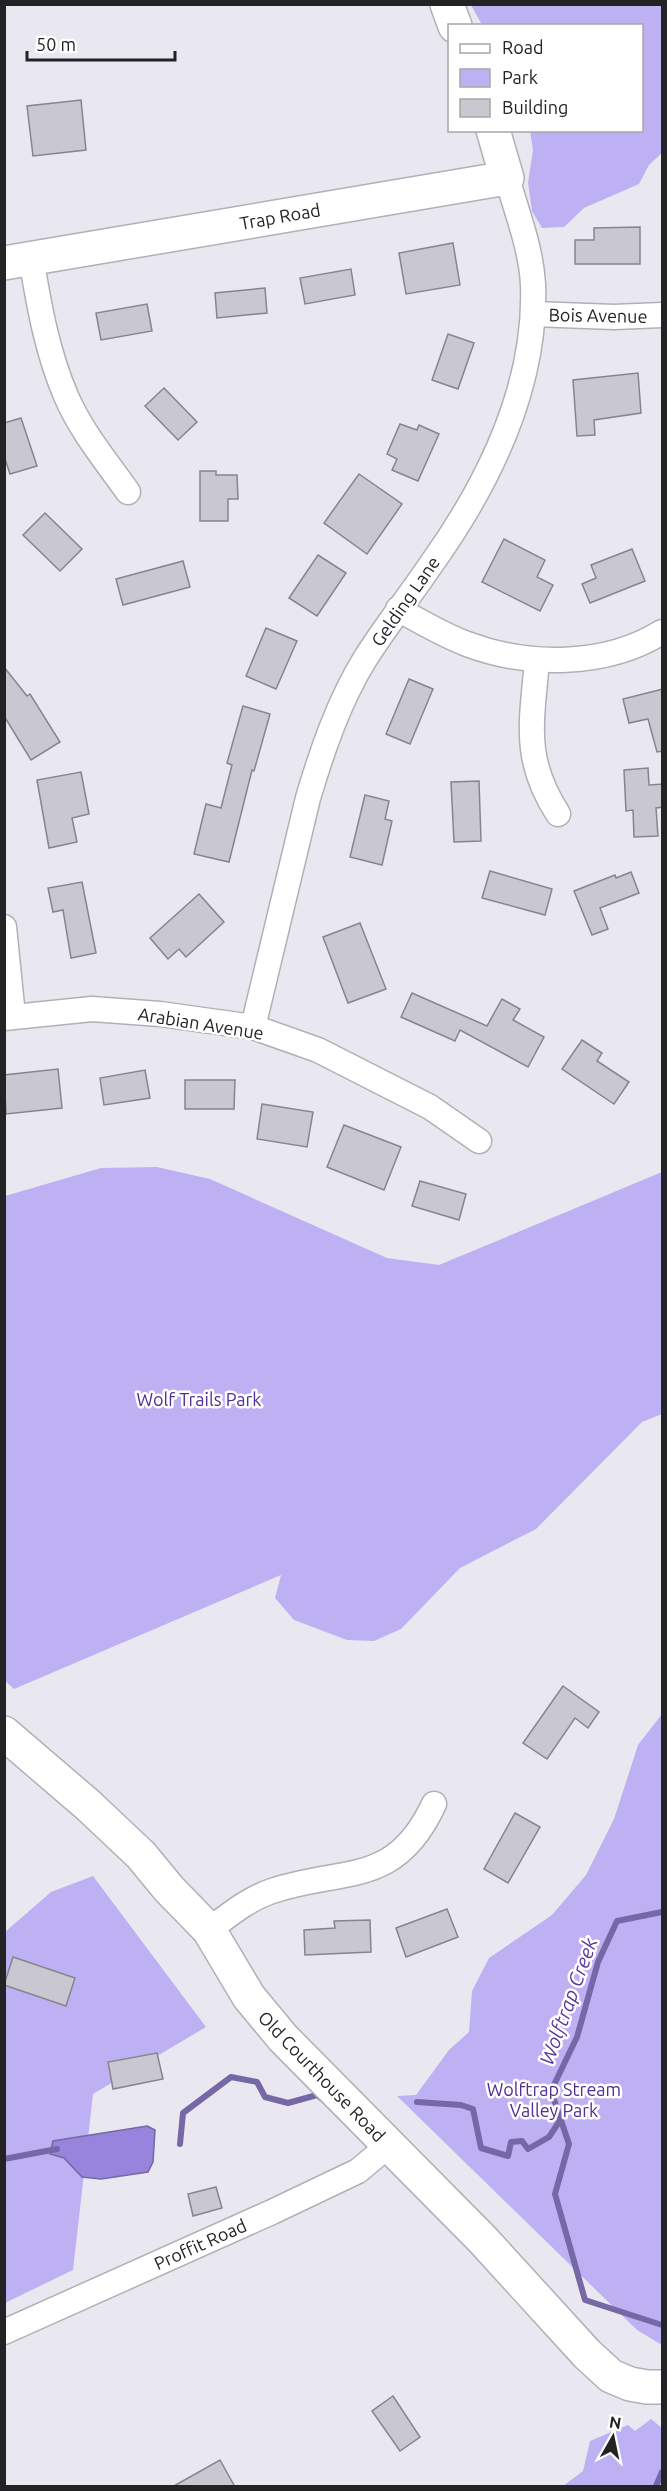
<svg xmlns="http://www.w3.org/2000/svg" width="667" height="2491" viewBox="0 0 667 2491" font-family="Ubuntu,sans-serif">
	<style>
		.green { fill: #beb1f3 }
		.water { fill: #9984dd; stroke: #7667a6; stroke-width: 1.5 }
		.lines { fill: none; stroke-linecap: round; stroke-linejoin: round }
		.stream { stroke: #7667a6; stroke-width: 6 }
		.building { fill: #c9c8d0; stroke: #86858d; stroke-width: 1.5 }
		.street-casing { stroke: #b1b0b8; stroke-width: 27 }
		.secondary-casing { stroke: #b1b0b8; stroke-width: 36 }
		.street { stroke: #fff; stroke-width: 24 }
		.secondary { stroke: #fff; stroke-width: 33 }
		.labels { text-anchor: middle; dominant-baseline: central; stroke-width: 5; stroke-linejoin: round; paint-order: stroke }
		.street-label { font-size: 18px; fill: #232326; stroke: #fff }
		.park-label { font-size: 18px; fill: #502e95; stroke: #fff }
		.water-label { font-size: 20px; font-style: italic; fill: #59389f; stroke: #fff }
	</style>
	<rect width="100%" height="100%" fill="#e9e8f0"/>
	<!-- green -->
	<g class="green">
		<path d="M 471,5 L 662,5 L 662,153 L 649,165 L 639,184 L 584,208 L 564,227 L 542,228 L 532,211 L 528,183 L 533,150 L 530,131 L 642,130 L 642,26 L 482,25 Z"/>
		<path d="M 157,1167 L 210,1179 L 387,1258 L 439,1265 L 662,1172 L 662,1414 L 642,1422 L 536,1529 L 460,1568 L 401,1629 L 374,1641 L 347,1640 L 294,1620 L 275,1598 L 281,1575 L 14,1689 L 4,1680 L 5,1196 L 101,1168 Z"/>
		<path d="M 662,1714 L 662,2345 L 637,2330 L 397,2096 L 416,2095 L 449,2050 L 469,2032 L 472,1991 L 489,1958 L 552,1915 L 586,1875 L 614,1819 L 638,1745 Z"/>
		<path d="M 93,1876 L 206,2027 L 93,2094 L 73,2270 L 5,2303 L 5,1932 L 51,1892 Z"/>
		<path d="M 651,2419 L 662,2428 L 662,2486 L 563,2486 L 583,2471 L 590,2441 L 628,2425 L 635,2431 Z"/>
	</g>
	<!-- water -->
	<path class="water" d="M 147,2126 L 155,2130 L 153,2162 L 148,2172 L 101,2179 L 82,2177 L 64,2158 L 50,2154 L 53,2141 Z"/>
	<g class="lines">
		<!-- stream -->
		<g class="stream">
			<path d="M 662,1912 L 617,1921 L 598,1962 L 577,2037 L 551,2091 L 569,2144 L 555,2194 L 585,2300 L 662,2325"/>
			<path d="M 417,2102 L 461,2105 L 473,2109 L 481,2148 L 508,2156 L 511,2142 L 522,2141 L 528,2149 L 549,2137 L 561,2119"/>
			<path d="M 180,2144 L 183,2113 L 231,2077 L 257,2082 L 265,2097 L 288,2103 L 317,2095 L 322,2099"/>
			<path d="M 4,2159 L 57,2149"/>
			<path d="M 656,2486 L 662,2472"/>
		</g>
	</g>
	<!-- building -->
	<g class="building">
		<path d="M 81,100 L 86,150 L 33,156 L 27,106 Z"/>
		<path d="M 640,227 L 640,264 L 575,264 L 575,240 L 594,240 L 594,228 Z"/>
		<path d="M 453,243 L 460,285 L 406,294 L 399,253 Z"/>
		<path d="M 351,269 L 355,295 L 305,304 L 300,278 Z"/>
		<path d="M 265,288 L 267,313 L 217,318 L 215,293 Z"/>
		<path d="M 147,304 L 152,331 L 101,340 L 96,313 Z"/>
		<path d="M 448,334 L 474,343 L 458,389 L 432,380 Z"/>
		<path d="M 638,373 L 641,413 L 594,420 L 595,435 L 577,436 L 573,380 Z"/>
		<path d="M 164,388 L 197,422 L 178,440 L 145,406 Z"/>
		<path d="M 21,418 L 37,466 L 10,474 L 4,456 L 4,423 Z"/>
		<path d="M 400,424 L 417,430 L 419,425 L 439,434 L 418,481 L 392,470 L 397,459 L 387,454 Z"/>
		<path d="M 200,471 L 216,471 L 216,475 L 237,475 L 238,499 L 228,499 L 228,521 L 200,521 Z"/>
		<path d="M 359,474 L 402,504 L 367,554 L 324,523 Z"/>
		<path d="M 45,513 L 82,549 L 60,571 L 23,535 Z"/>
		<path d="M 504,539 L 545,560 L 537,577 L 553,585 L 540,611 L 482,582 Z"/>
		<path d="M 632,549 L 645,581 L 590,603 L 582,584 L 596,578 L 591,565 Z"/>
		<path d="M 318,555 L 346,573 L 317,616 L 289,598 Z"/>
		<path d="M 183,561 L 190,587 L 123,605 L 116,579 Z"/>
		<path d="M 266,628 L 297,641 L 276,689 L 246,676 Z"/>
		<path d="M 4,667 L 27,696 L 30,694 L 60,742 L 31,760 L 4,716 Z"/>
		<path d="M 409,679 L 433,689 L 410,744 L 386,734 Z"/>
		<path d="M 663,689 L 663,751 L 657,752 L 648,719 L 629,723 L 623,699 Z"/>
		<path d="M 243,706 L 270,714 L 254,771 L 252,770 L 229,862 L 194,854 L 206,804 L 221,808 L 232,765 L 227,763 Z"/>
		<path d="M 648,768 L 649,785 L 663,784 L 663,807 L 656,808 L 658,836 L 634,837 L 633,810 L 626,811 L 624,770 Z"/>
		<path d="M 81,772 L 89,814 L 72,818 L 77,842 L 49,848 L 37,780 Z"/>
		<path d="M 479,781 L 481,841 L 454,842 L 451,782 Z"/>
		<path d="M 365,795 L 389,801 L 385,819 L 392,821 L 382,865 L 350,857 Z"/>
		<path d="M 490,871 L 552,889 L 545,915 L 482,898 Z"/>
		<path d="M 631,872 L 639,893 L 600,908 L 608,929 L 592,935 L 574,891 L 615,875 L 616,878 Z"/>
		<path d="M 82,882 L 96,953 L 71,958 L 63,910 L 53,912 L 48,888 Z"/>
		<path d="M 199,894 L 224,922 L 186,957 L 179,949 L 168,959 L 150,938 Z"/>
		<path d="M 360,923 L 386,989 L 348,1003 L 323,937 Z"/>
		<path d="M 412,993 L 487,1026 L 502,999 L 520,1009 L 513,1020 L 544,1037 L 528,1067 L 460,1030 L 455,1041 L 401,1017 Z"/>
		<path d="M 582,1040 L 602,1053 L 597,1061 L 629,1082 L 614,1104 L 562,1069 Z"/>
		<path d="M 58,1069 L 62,1108 L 6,1114 L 4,1075 Z"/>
		<path d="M 145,1070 L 150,1098 L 104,1105 L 100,1078 Z"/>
		<path d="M 185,1080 L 235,1080 L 234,1109 L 185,1109 Z"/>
		<path d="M 262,1104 L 313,1112 L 307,1147 L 257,1139 Z"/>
		<path d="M 344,1125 L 401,1147 L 384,1190 L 327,1167 Z"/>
		<path d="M 420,1181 L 466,1194 L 459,1220 L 412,1206 Z"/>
		<path d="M 563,1686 L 599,1712 L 588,1728 L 575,1718 L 547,1759 L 523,1743 Z"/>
		<path d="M 515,1813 L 540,1827 L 508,1883 L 484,1869 Z"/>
		<path d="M 447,1909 L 458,1937 L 406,1957 L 396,1928 Z"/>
		<path d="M 370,1920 L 371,1952 L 305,1955 L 304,1930 L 335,1928 L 334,1921 Z"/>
		<path d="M 13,1957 L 75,1978 L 66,2006 L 4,1985 Z"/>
		<path d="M 157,2053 L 163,2079 L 113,2089 L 108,2062 Z"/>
		<path d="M 216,2187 L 222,2208 L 193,2216 L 188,2194 Z"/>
		<path d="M 393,2396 L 420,2437 L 400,2451 L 372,2411 Z"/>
		<path d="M 220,2460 L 235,2487 L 172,2487 Z"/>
	</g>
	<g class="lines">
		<!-- street casing -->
		<g class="street-casing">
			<g id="street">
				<path d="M 31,258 C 39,305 47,352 66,396 C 81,431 106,461 128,492"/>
				<path d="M 533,314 L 614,317 L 662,315"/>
				<path d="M 398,609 C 421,622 443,635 467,644 C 528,667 606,667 662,632"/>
				<path d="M 537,660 C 532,722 522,758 558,814"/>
				<path d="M 4,927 L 13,1016"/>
				<path d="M 4,1018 L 92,1009 L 160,1014 L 253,1027 L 318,1050 L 430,1107 L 479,1141"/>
				<path d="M 253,1027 L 308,798 C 322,751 339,701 365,659 C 385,627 409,597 430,566 C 488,485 537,386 533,284 C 531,248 517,213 507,178"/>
				<path d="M 209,1930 C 229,1915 248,1899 272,1891 C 344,1867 395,1888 434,1804"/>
				<path d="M 4,2332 L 272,2212 L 358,2171 L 389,2145"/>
			</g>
		</g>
		<!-- secondary casing -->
		<g class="secondary-casing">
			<g id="secondary">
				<path d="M 447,4 L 455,26"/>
				<path d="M 4,263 L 507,178 L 493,130"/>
				<path d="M 4,1733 L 88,1805 L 141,1855 L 169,1889 L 209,1930 L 249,1997 L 283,2038 L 483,2240 L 587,2354 L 611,2376 L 630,2384 L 647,2387 L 662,2387"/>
			</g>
		</g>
		<!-- street -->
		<use href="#street" class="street"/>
		<!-- secondary -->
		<use href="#secondary" class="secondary"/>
	</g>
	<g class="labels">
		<!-- street labels -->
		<g class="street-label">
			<text transform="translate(280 216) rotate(-10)">Trap Road</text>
			<text transform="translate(598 315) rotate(1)">Bois Avenue</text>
			<text transform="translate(405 601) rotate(-55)">Gelding Lane</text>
			<text transform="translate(201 1023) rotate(9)">Arabian Avenue</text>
			<text transform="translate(322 2076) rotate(46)">Old Courthouse Road</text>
			<text transform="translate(200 2244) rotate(-24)">Proffit Road</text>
		</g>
		<!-- park labels -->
		<g class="park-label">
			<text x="199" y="1399">Wolf Trails Park</text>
			<text x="554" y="2089">Wolftrap Stream<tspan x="554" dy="21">Valley Park</tspan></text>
		</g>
		<!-- water labels -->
		<g class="water-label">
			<text transform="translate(568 2001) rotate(-70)">Wolftrap Creek</text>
		</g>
	</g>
	<!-- border -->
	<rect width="667" height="2491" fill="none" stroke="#232326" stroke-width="12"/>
	<!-- legend -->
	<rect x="448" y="24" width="195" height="108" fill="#ffffff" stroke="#a7a7a8" stroke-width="1.5"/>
	<rect x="460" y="44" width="30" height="9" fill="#ffffff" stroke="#a7a7a8" stroke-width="1.5"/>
	<text x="502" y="54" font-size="18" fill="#232326">Road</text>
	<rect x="460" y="69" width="30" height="18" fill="#beb1f3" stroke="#a7a7a8" stroke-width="1.5"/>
	<text x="502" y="84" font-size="18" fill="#232326">Park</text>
	<rect x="460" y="99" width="30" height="18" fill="#c9c8d0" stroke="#a7a7a8" stroke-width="1.5"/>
	<text x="502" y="114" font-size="18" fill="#232326">Building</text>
	<!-- north arrow -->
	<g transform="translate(613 2437) rotate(9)" stroke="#ffffff" stroke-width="4.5" paint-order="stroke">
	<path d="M0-4.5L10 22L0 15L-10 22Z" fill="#232326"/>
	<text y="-9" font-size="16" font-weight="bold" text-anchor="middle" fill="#232326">N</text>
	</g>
	<!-- scale -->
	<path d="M27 51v9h148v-9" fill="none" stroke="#232326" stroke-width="3"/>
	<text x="36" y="51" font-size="18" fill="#232326" stroke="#ffffff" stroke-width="4.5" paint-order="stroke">50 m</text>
</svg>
